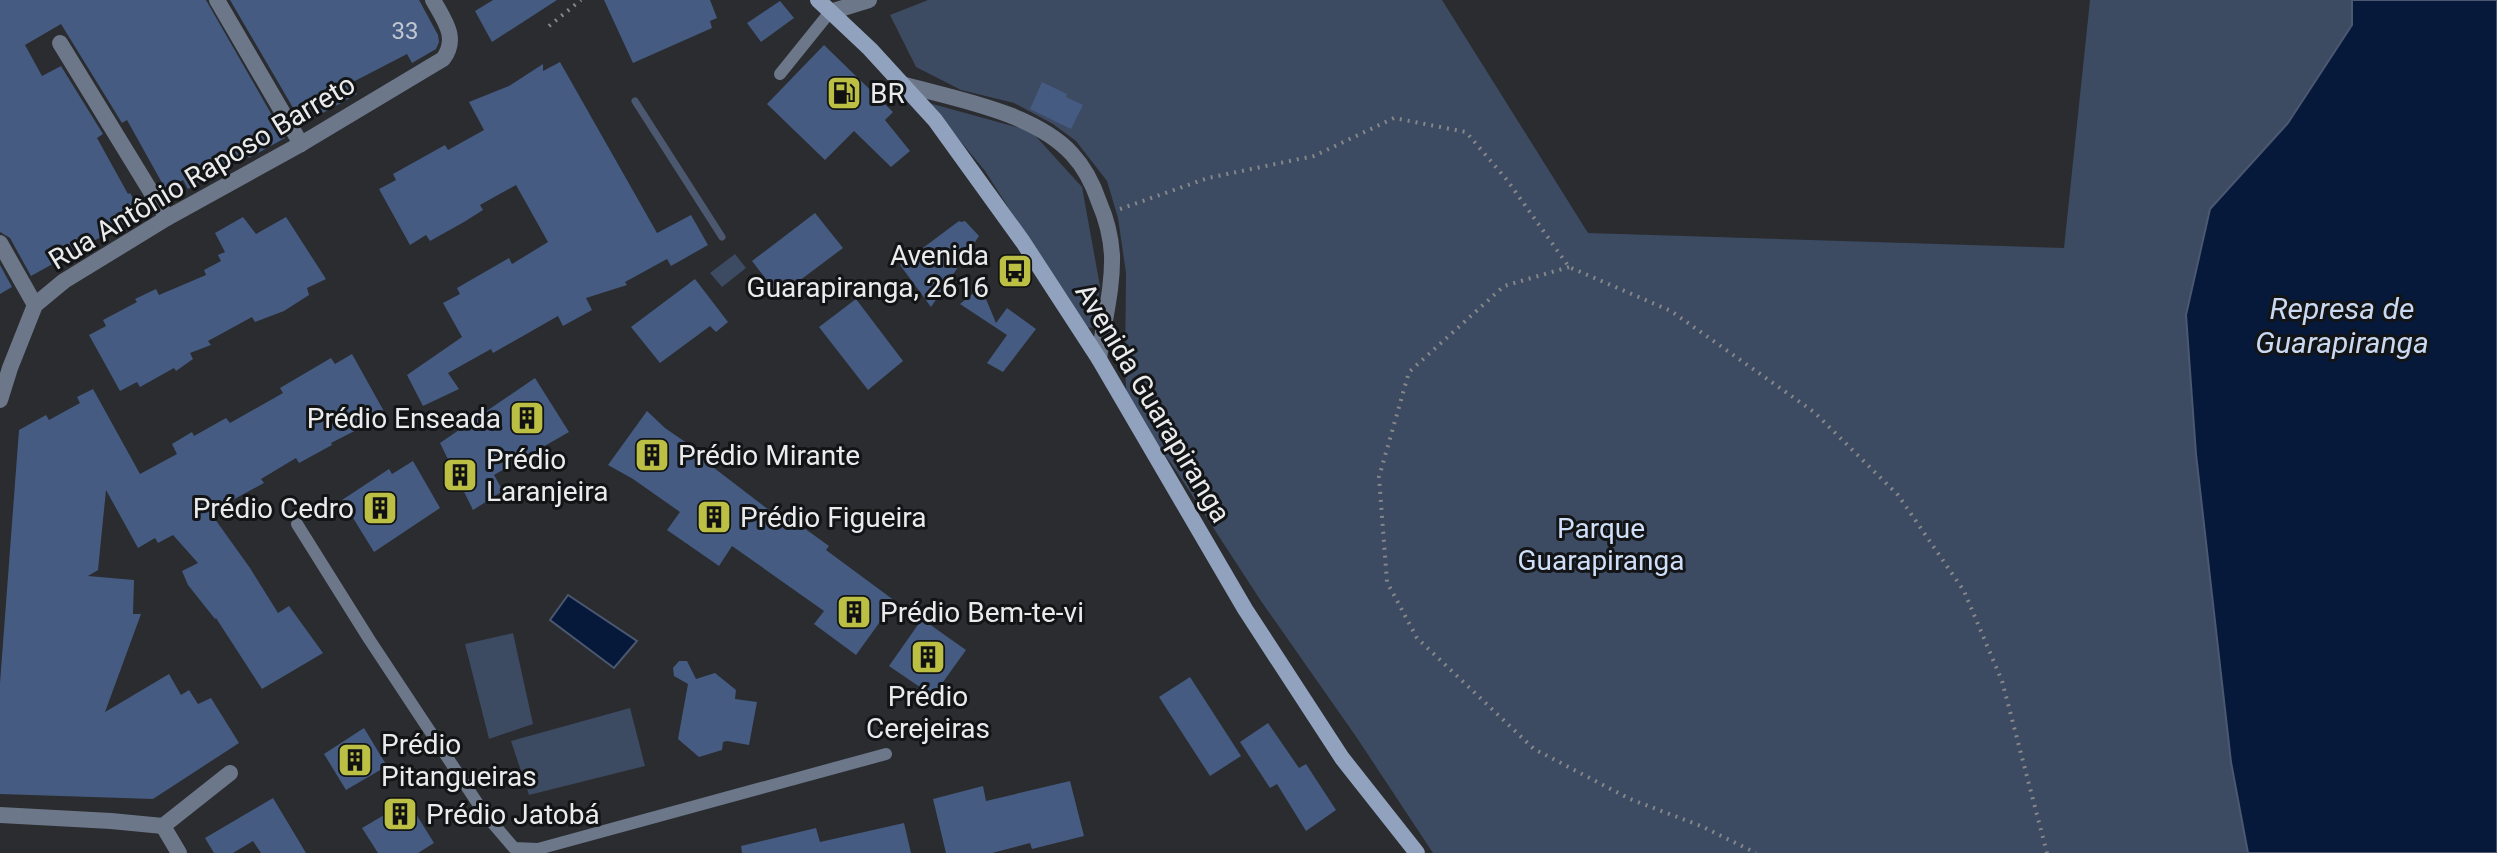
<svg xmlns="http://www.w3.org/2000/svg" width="2497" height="853" viewBox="0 0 2497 853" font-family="Roboto,sans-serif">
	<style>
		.green { fill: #3c4a62 }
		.water { fill: #07193a; stroke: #4b5870; stroke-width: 2 }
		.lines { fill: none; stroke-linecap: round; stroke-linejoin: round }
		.stream { stroke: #4b5870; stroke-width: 7 }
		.building { fill: #455b82 }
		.path { stroke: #858789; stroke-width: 4; stroke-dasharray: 2 6; stroke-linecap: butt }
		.lane { stroke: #6c7789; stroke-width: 12 }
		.street { stroke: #6c7789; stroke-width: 16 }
		.secondary { stroke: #91a2bf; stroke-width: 16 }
		.labels { text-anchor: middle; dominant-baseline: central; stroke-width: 6; stroke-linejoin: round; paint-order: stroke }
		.number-label { font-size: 24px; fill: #c1c7d2 }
		.poi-label { font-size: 28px; fill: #eaebed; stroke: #131415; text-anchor: start }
		.street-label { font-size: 28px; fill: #eaebed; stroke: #131415 }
		.park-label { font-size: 28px; fill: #cfdff9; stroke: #131415 }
		.water-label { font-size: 30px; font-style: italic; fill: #c9d9f3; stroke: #131415 }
	</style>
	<rect width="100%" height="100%" fill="#2a2c2f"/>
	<!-- green -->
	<g class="green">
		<path d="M 928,0 L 1442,0 L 1588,233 L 2064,248 L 2090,0 L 2352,0 L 2352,25 L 2288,123 L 2210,209 L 2231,762 L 2248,853 L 1433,853 L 1357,738 L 1261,601 L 1173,466 L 1127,403 L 1125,369 L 1126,273 L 1118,218 L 1107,181 L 1076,141 L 1053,124 L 1014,103 L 961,90 L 916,67 L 890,15 Z"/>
		<path d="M 929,103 L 1031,131 L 1082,187 L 1100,286 L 1094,328 L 1085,327 L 985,171 Z"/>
		<path d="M 735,254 L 746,268 L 722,287 L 710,273 Z"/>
		<path d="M 513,633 L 533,724 L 489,739 L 465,644 Z"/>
		<path d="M 630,708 L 645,766 L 529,795 L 511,741 Z"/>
	</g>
	<!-- water -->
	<g class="water">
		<path d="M 2352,0 L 2497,0 L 2497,853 L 2248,853 L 2231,762 L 2196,454 L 2186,315 L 2210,209 L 2288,123 L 2352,25 Z"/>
		<path d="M 568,595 L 637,641 L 614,668 L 550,620 Z"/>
	</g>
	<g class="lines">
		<!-- stream -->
		<path class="stream" d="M 635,101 L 722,237"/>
	</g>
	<!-- building -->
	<g class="building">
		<path d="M 0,0 L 206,0 L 285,138 L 249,158 L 247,155 L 188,189 L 183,180 L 166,190 L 127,120 L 122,123 L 61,24 L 25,45 L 42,76 L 61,66 L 103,134 L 97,138 L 128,194 L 130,193 L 142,214 L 31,276 L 10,238 L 0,232 Z"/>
		<path d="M 230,0 L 419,0 L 438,35 L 439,42 L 436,49 L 412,63 L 407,54 L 351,83 L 357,94 L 323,113 L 318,104 L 299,118 Z"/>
		<path d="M 493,0 L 557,0 L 492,42 L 475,11 Z"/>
		<path d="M 604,0 L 710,0 L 717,18 L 710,21 L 712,28 L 633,63 Z"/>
		<path d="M 780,1 L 794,18 L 761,42 L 747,23 Z"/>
		<path d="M 824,45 L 893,112 L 885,120 L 910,151 L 891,167 L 854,131 L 825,160 L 767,104 Z"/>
		<path d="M 560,62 L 657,233 L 691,215 L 708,245 L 671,266 L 667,259 L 625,282 L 627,285 L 586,298 L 592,310 L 563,326 L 558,316 L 493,353 L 491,349 L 448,373 L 459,389 L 423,406 L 407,375 L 462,337 L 443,303 L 460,294 L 457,288 L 509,258 L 512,264 L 548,242 L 516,185 L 480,205 L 483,210 L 464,222 L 430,241 L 426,235 L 410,245 L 379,189 L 396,180 L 393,174 L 445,145 L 448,150 L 484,130 L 469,102 L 509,86 L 543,64 L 543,71 Z"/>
		<path d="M 1042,82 L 1067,94 L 1066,97 L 1083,105 L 1071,129 L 1030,109 Z"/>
		<path d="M 815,213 L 843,248 L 779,296 L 752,261 Z"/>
		<path d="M 243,217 L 256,234 L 286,217 L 326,279 L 307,288 L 309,295 L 284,311 L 255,322 L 252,317 L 208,341 L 211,345 L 190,353 L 193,359 L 176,371 L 174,368 L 140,387 L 137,382 L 120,391 L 89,335 L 106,326 L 103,320 L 137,302 L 135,299 L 156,289 L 159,295 L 206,275 L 204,270 L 221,261 L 218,255 L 225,252 L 215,233 Z"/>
		<path d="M 959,221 L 961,222 L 965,221 L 979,236 L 931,307 L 900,265 Z"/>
		<path d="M 0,265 L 12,287 L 0,294 Z"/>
		<path d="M 695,279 L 728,322 L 716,332 L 710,326 L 660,363 L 631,327 Z"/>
		<path d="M 981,287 L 996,323 L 1007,308 L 1036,329 L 1003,372 L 987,363 L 1007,335 L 960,304 Z"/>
		<path d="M 856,299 L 903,361 L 868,390 L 819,327 Z"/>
		<path d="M 352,354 L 386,415 L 331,443 L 332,445 L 299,463 L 296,458 L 261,479 L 264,483 L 229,502 L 230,504 L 212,515 L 250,568 L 278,613 L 289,606 L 323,653 L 262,689 L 216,618 L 215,619 L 188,585 L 182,571 L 198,563 L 173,535 L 158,543 L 155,538 L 138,548 L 106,490 L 98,570 L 88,576 L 134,580 L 133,614 L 141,614 L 105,712 L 169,674 L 181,695 L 189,690 L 198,704 L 211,698 L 239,743 L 153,799 L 0,794 L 0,683 L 19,430 L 46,415 L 49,420 L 80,403 L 77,397 L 93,389 L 140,474 L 177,454 L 172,444 L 192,432 L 194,436 L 226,418 L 230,423 L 283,393 L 280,388 L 331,358 L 335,364 Z"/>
		<path d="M 535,378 L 569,432 L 494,475 L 503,491 L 473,510 L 440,443 Z"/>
		<path d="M 647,411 L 665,428 L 694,448 L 692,451 L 782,520 L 786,515 L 829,546 L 826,550 L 895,601 L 856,655 L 814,624 L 824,611 L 732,546 L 719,566 L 667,530 L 680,512 L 633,479 L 608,465 Z"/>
		<path d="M 413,461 L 440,508 L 374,552 L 342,500 L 389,469 L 392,474 Z"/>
		<path d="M 922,619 L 966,650 L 933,696 L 889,666 Z"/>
		<path d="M 679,661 L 687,661 L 696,679 L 715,673 L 736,690 L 735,699 L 757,702 L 749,745 L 727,741 L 723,742 L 722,750 L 699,757 L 678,739 L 688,684 L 674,676 L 673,668 Z"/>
		<path d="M 1190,677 L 1241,756 L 1210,776 L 1159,697 Z"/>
		<path d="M 1268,723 L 1299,768 L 1306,764 L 1336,810 L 1306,831 L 1277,784 L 1270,788 L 1240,742 Z"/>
		<path d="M 364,728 L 387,766 L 346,790 L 324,754 Z"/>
		<path d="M 1070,781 L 1084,836 L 1032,849 L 1030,843 L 992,853 L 946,853 L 933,799 L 983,786 L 986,801 Z"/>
		<path d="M 273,798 L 306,853 L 261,853 L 253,841 L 233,853 L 214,853 L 205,838 Z"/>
		<path d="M 408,801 L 434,843 L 418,853 L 378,853 L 362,828 Z"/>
		<path d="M 904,823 L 911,853 L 742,853 L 741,846 L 816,828 L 820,842 Z"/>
	</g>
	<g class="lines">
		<!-- path -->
		<g class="path">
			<path d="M 549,26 L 581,0"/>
			<path d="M 1120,209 L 1208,178 L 1314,156 L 1394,118 L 1466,132 L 1507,180 L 1569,267 L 1671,311 L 1814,412 L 1898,495 L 1964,591 L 2002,681 L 2047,853"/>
			<path d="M 1569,267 L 1504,286 L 1409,372 L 1379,477 L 1387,582 L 1417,638 L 1534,749 L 1630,799 L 1701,826 L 1756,853"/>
		</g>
		<!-- lane -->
		<g class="lane">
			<path d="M 780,74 L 830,12"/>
			<path d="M 297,524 L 369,639 L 484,813 L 514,848 L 538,849 L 886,754"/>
		</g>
		<!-- street -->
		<g class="street">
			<path d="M 217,0 L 301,144"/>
			<path d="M 830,12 L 869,0"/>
			<path d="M 60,43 L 167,218"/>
			<path d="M 905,85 C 956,99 1035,113 1072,154 C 1085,168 1093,184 1099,202 C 1106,218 1111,238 1112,255 C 1113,290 1103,324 1099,359"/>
			<path d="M 0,243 L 35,305"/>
			<path d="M 0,400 L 10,368 L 35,305 L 64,281 L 167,218 L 301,144 L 443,59 C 459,38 444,20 433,0"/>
			<path d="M 0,815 L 111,821 L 163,826"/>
			<path d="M 163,826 L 230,773"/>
			<path d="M 163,826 L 179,853"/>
		</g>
		<!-- secondary -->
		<path class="secondary" d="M 818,0 L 870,49 L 935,120 L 1023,242 L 1099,359 L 1245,609 L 1342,758 L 1417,853"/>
	</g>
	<!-- icons -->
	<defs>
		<g id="fuel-square" transform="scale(1.8)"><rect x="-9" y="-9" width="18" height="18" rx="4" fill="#bbc044" stroke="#131415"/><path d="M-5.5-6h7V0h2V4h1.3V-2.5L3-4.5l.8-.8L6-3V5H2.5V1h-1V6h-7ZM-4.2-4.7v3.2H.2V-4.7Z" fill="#111"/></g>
		<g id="bus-square" transform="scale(1.8)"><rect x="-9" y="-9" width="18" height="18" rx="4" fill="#bbc044" stroke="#131415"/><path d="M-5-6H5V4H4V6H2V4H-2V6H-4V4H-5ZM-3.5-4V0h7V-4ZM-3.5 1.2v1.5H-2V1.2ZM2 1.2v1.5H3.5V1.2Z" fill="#111"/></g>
		<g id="building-square" transform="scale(1.8)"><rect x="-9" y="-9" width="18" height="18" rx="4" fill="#bbc044" stroke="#131415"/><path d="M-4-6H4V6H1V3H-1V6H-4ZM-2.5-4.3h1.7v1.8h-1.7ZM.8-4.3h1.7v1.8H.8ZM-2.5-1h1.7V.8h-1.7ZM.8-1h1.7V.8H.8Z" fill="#111"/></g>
	</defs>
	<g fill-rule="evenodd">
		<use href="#fuel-square" x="844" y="93"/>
		<use href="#bus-square" x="1015" y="271"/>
		<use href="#building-square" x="527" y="418"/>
		<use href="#building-square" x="652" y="455"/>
		<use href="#building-square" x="460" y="475"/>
		<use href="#building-square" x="380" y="508"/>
		<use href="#building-square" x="714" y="517"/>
		<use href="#building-square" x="854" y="612"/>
		<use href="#building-square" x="928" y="657"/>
		<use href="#building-square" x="355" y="760"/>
		<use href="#building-square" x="400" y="814"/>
	</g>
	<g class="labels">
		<!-- number labels -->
		<g class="number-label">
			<text x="405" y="31">33</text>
		</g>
		<!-- poi labels -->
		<g class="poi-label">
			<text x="870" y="93">BR</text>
			<text x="989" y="255" text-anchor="end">Avenida<tspan x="989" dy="32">Guarapiranga, 2616</tspan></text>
			<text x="501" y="418" text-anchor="end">Prédio Enseada</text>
			<text x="678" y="455">Prédio Mirante</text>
			<text x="486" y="459">Prédio<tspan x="486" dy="32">Laranjeira</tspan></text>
			<text x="354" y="508" text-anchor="end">Prédio Cedro</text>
			<text x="740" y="517">Prédio Figueira</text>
			<text x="880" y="612">Prédio Bem-te-vi</text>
			<text x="928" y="696" text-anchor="middle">Prédio<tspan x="928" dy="32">Cerejeiras</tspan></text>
			<text x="381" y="744">Prédio<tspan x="381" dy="32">Pitangueiras</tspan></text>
			<text x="426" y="814">Prédio Jatobá</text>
		</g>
		<!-- street labels -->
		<g class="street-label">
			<text transform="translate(202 172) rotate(-31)">Rua Antônio Raposo Barreto</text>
			<text transform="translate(1153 403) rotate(59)">Avenida Guarapiranga</text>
		</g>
		<!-- park labels -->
		<g class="park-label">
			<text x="1601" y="528">Parque<tspan x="1601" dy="32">Guarapiranga</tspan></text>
		</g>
		<!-- water labels -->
		<g class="water-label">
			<text x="2342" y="308">Represa de<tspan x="2342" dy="34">Guarapiranga</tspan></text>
		</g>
	</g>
</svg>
